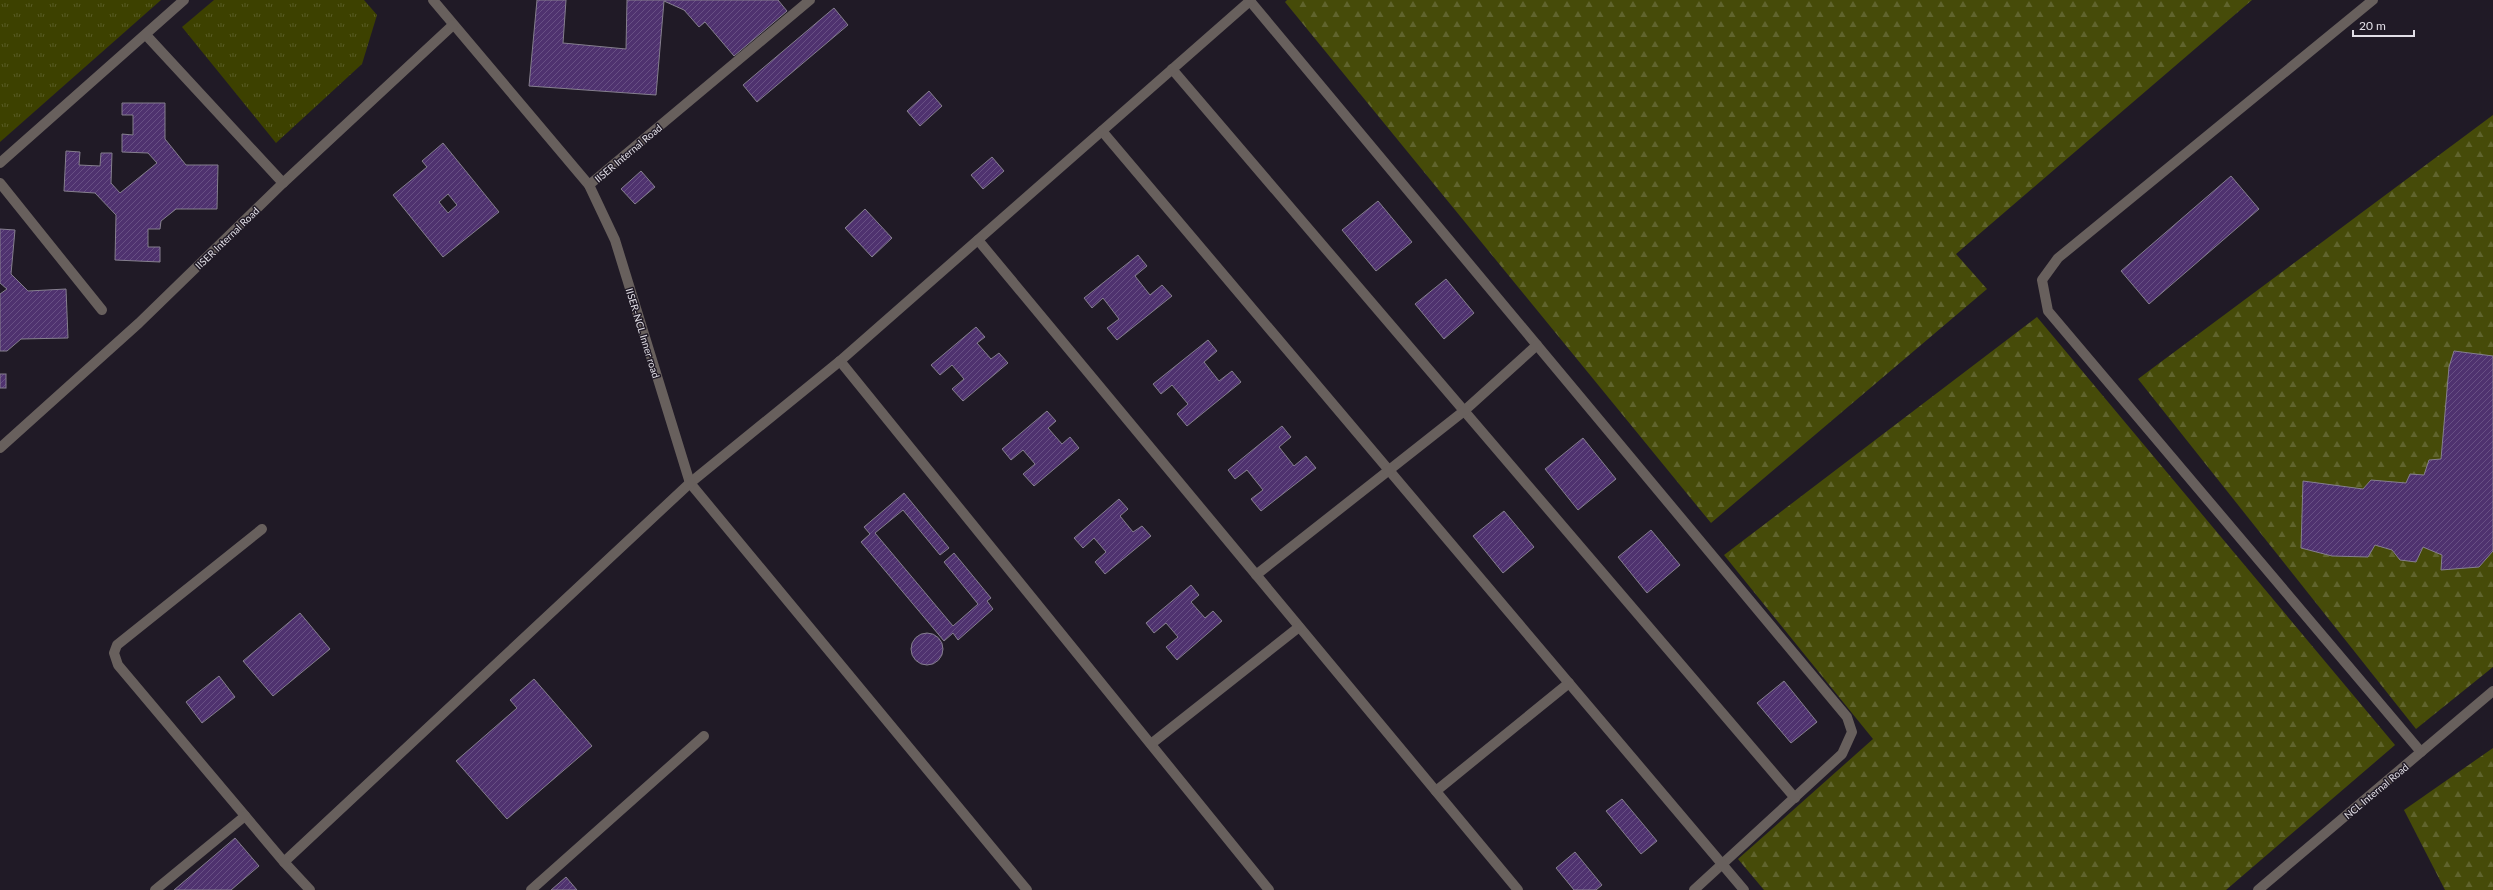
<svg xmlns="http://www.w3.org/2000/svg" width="2493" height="890" viewBox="0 0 2493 890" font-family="Lato,sans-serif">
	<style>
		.grass { fill: url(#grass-tufts) }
		.forest { fill: url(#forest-firs) }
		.building { fill: url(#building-hatch); stroke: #857f8e; fill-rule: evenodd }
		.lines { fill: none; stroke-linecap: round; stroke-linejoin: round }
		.lane { stroke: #68605d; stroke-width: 10 }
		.labels { text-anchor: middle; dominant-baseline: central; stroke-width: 3; stroke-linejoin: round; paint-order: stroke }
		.street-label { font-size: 10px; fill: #e1dee6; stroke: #201a26 }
	</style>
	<defs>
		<pattern id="grass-tufts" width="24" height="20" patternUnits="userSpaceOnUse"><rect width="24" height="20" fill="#3d4100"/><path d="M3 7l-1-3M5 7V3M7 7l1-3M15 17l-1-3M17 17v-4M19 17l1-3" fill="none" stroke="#595c25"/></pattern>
		<pattern id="forest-firs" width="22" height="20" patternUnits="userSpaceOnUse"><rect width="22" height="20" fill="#464b09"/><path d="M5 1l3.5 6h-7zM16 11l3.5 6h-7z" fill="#60642d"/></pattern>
		<pattern id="building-hatch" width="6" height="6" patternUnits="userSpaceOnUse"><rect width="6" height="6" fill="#4f326f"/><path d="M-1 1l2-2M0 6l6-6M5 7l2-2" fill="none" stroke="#684f84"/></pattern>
	</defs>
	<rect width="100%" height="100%" fill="#201a26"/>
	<!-- grass -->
	<g class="grass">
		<path d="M 0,0 L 161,0 L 0,142 Z"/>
		<path d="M 214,0 L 364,0 L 377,15 L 362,64 L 276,143 L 182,27 Z"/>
	</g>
	<!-- forest -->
	<g class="forest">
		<path d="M 1287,0 L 2252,0 L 1956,254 L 1987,289 L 1711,523 L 1285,2 Z"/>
		<path d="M 2493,115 L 2493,667 L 2416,729 L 2138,379 Z"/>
		<path d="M 2037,317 L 2395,745 L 2226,890 L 1764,890 L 1738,859 L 1873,739 L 1724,555 Z"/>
		<path d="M 2493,748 L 2493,890 L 2445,890 L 2404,810 Z"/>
	</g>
	<!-- building -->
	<g class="building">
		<path d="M 537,0 L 566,0 L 563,43 L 626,49 L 627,0 L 778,0 L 787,11 L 734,56 L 705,22 L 699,27 L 684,10 L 664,1 L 656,95 L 529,86 Z"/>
		<path d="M 834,8 L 848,25 L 757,102 L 743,85 Z"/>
		<path d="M 929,91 L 942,106 L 920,126 L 907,111 Z"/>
		<path d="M 122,103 L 165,103 L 165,139 L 186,165 L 218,165 L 217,209 L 176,209 L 161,221 L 160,229 L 148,229 L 148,247 L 160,247 L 160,262 L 115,260 L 116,215 L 95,193 L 64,191 L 66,151 L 80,152 L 79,165 L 100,166 L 101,153 L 112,153 L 111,183 L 120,193 L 157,163 L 148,153 L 122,152 L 122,134 L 133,135 L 133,115 L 122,115 Z"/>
		<path d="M 443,143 L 499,212 L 443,257 L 393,195 L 427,167 L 422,161 ZM 448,194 L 457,205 L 448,213 L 439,202 Z"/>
		<path d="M 992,157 L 1004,171 L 983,189 L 971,175 Z"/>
		<path d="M 641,171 L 655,187 L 635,204 L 621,189 Z"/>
		<path d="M 2231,176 L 2259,209 L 2149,304 L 2121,271 Z"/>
		<path d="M 1378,201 L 1412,242 L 1376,271 L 1342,230 Z"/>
		<path d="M 865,209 L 892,238 L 872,257 L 845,228 Z"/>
		<path d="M 0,229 L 15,230 L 11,274 L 28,291 L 66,289 L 68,338 L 21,339 L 7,351 L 0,351 L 0,294 L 7,289 L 0,283 Z"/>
		<path d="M 1138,255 L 1147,266 L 1135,276 L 1150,295 L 1162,285 L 1172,296 L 1117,340 L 1107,328 L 1119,319 L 1103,298 L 1092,308 L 1084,298 Z"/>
		<path d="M 1446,279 L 1474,313 L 1444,339 L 1415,304 Z"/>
		<path d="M 976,327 L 985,337 L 977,343 L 991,359 L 999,353 L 1008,363 L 963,401 L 952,389 L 964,379 L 952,365 L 940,375 L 931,365 Z"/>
		<path d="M 1208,340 L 1217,351 L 1204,362 L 1219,381 L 1232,371 L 1241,382 L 1187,426 L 1177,414 L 1188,404 L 1172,385 L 1161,394 L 1153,384 Z"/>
		<path d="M 2454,351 L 2493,356 L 2493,551 L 2479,567 L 2441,570 L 2442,555 L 2423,547 L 2416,562 L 2400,560 L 2392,550 L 2375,545 L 2368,557 L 2332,556 L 2301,548 L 2303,481 L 2363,489 L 2371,480 L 2406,483 L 2410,474 L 2424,475 L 2429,460 L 2441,459 L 2449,367 Z"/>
		<rect x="0" y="374" width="6" height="14"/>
		<path d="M 1047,411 L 1056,421 L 1048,428 L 1062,444 L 1070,437 L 1079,448 L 1034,486 L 1023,474 L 1035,464 L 1023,450 L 1011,460 L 1002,449 Z"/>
		<path d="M 1282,426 L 1291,437 L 1279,447 L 1294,466 L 1306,456 L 1316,468 L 1261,511 L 1251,499 L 1263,490 L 1247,470 L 1235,479 L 1228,470 Z"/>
		<path d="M 1583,438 L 1616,479 L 1578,510 L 1545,469 Z"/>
		<path d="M 904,493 L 949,548 L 940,555 L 903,510 L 875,533 L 953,626 L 978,604 L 944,562 L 954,553 L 991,598 L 987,601 L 993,609 L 958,640 L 953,633 L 944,641 L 861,542 L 870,534 L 864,527 Z"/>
		<path d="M 1119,499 L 1128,509 L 1120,516 L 1133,532 L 1142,526 L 1151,536 L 1105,574 L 1095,562 L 1106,552 L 1094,538 L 1083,548 L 1074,538 Z"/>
		<path d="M 1504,511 L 1534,547 L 1503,573 L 1473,536 Z"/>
		<path d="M 1651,530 L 1680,565 L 1647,593 L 1618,557 Z"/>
		<path d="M 1191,585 L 1199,595 L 1191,602 L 1205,618 L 1213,611 L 1222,621 L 1177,660 L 1166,647 L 1178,637 L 1166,623 L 1154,633 L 1146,623 Z"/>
		<path d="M 300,613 L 330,649 L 273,696 L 243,661 Z"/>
		<circle cx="927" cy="649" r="16"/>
		<path d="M 219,676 L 235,697 L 202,723 L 186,702 Z"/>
		<path d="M 534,679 L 592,746 L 507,819 L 456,761 L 517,708 L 510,700 Z"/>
		<path d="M 1784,681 L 1817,722 L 1791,743 L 1757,703 Z"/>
		<path d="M 1622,799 L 1657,841 L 1641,854 L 1606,811 Z"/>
		<path d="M 235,838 L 259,866 L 231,890 L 174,890 Z"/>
		<path d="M 1575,852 L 1602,885 L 1596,890 L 1574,890 L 1556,868 Z"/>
		<path d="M 566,877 L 577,890 L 551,890 Z"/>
	</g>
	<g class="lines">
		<!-- lane -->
		<g class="lane">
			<path d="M 433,0 L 589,185 L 615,240 L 690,483 L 1027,890"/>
			<path d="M 2373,0 L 2058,258 L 2042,280 L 2048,311 L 2421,752"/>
			<path d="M 1250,1 L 1847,717 L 1852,732 L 1842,754 L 1694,890"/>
			<path d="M 146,35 L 283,183"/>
			<path d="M 1172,69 L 1795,798"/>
			<path d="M 1102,131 L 1744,890"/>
			<path d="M 0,163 L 184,0"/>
			<path d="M 0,183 L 102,310"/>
			<path d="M 589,185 L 810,0"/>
			<path d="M 978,240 L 1518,890"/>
			<path d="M 840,361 L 1269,890"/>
			<path d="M 0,448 L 139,323 L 283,183 L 453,25"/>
			<path d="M 262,529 L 117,645 L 114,653 L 118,665 L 284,862"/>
			<path d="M 1256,575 L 1464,411 L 1537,345"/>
			<path d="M 1151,744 L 1299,627"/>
			<path d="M 1436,791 L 1569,683"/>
			<path d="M 155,890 L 245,816"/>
			<path d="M 310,890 L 284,862 L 690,483 L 840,361 L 1251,0"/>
			<path d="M 531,890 L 704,736"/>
			<path d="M 2258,890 L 2493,691"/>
		</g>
	</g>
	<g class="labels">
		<!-- street labels -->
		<g class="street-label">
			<text transform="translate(628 153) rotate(-40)">IISER Internal Road</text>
			<text transform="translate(227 238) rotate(-44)">IISER Internal Road</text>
			<text transform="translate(643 333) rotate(73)">IISER-NCL Inner road</text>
			<text transform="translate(2376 791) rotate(-40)">NCL Internal Road</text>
		</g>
	</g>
	<!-- scale -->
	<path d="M2353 30v6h61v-6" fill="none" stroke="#e1dee6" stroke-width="2"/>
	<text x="2359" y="30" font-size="12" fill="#e1dee6" stroke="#201a26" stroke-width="3" paint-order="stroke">20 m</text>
</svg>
